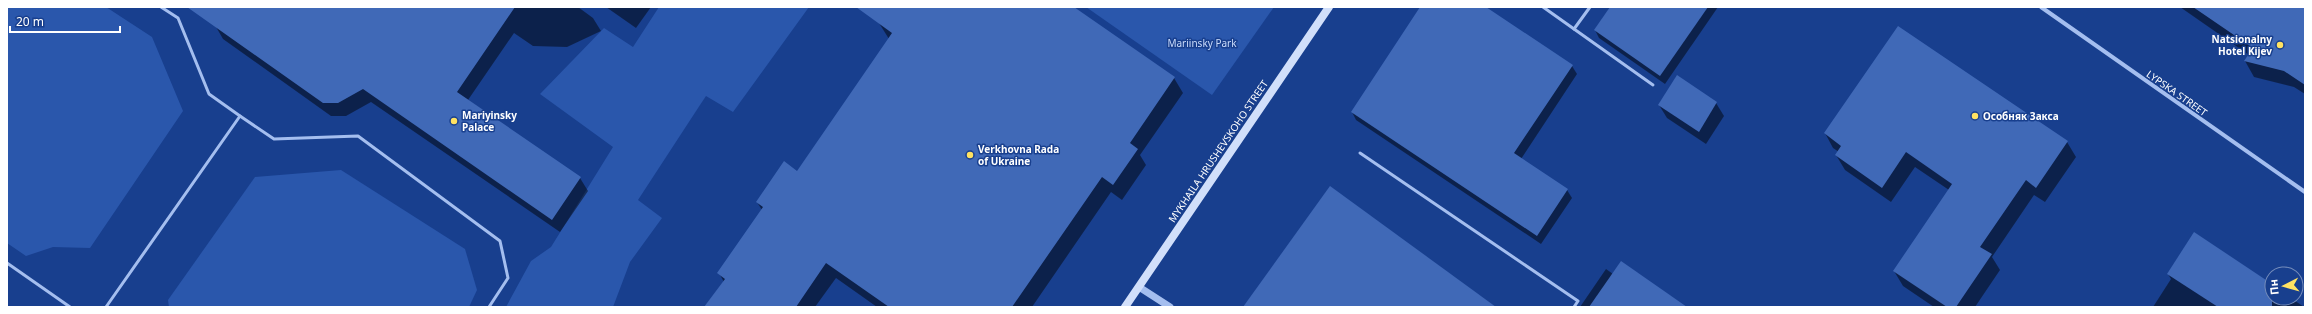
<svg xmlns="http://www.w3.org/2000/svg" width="2312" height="314" viewBox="0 0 2312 314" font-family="'Noto Sans',sans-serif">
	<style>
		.green { fill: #2a57ac }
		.shadow { fill: #0007 }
		.building { fill: #4069b7 }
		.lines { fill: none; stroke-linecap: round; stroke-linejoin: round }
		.service { stroke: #a4beef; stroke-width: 3 }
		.minor { stroke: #a4beef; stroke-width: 4 }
		.tertiary { stroke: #a4beef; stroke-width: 7 }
		.secondary { stroke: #d1dffa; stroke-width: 8 }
		.poi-dot { fill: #ffe262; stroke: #183f8e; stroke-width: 1.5 }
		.labels { text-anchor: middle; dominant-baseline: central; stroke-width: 3; stroke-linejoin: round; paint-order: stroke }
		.poi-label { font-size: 10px; font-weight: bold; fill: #fff; stroke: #183f8e; text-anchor: start }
		.park-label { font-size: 10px; fill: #cadbfb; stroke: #183f8e }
		.street-label { font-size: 10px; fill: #fff; stroke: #183f8e }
	</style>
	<rect width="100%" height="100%" fill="#183f8e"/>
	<!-- green -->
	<g class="green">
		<path d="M 7,7 L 106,7 L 152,37 L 183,111 L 90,248 L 53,247 L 26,256 L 7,243 Z"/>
		<path d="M 659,7 L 809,7 L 733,112 L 706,96 L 700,105 L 638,200 L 662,218 L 630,262 L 613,307 L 506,307 L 531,261 L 551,247 L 613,147 L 540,94 L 604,28 L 633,47 Z"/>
		<path d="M 1086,7 L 1274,7 L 1212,95 Z"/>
		<path d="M 341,170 L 465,249 L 477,290 L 469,307 L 169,307 L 168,300 L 255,177 Z"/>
	</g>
	<!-- shadow -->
	<g class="shadow">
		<path d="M 212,7 L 578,7 L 593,18 L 601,31 L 567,47 L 533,46 L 514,33 L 468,100 L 580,178 L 588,191 L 560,232 L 371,102 L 346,116 L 331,116 L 223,39 L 215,25 Z"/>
		<path d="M 606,7 L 651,7 L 636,28 Z"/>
		<path d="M 891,7 L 1073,7 L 1174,78 L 1183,93 L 1140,155 L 1146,165 L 1122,200 L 1111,192 L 1032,307 L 877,307 L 836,278 L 815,307 L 705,307 L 724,282 L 719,273 L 762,210 L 757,202 L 797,172 L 889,39 L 879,23 Z"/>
		<path d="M 1421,7 L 1484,7 L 1572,66 L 1577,74 L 1521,159 L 1567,190 L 1572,198 L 1541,244 L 1356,120 L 1352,112 Z"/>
		<path d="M 1611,7 L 1718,7 L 1665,84 L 1599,38 L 1595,30 Z"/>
		<path d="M 2180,7 L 2305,7 L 2305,94 L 2294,87 L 2254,77 L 2245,61 L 2249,55 Z"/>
		<path d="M 1716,103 L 1724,116 L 1706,144 L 1667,118 L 1659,105 Z"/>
		<path d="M 1825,133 L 2067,142 L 2076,157 L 2045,202 L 2034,195 L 1992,257 L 2000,270 L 1975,307 L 1934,307 L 1903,286 L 1894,271 L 1949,190 L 1915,167 L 1891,202 L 1845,170 L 1836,155 L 1839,152 L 1833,148 Z"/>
		<path d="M 1606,269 L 1613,274 L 1686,307 L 1580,307 Z"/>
		<path d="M 2168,274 L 2272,285 L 2272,298 L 2291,298 L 2304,307 L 2153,307 L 2171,279 Z"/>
	</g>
	<!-- building -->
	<g class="building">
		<path d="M 187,7 L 515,7 L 457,92 L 581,177 L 552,220 L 363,89 L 338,103 L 323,103 Z"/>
		<path d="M 856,7 L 1074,7 L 1175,77 L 1130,143 L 1138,149 L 1113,185 L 1102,177 L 1012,307 L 889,307 L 826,263 L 796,307 L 704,307 L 725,279 L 717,273 L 763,207 L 756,202 L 784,161 L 797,171 L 892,33 Z"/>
		<path d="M 1420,7 L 1486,7 L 1573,65 L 1514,153 L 1568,189 L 1537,236 L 1351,112 Z"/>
		<path d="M 1610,7 L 1708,7 L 1660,76 L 1594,30 Z"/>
		<path d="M 2193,7 L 2305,7 L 2305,85 L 2284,71 L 2244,61 L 2253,48 Z"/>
		<path d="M 1898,26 L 2068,141 L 2036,188 L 2026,180 L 1980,247 L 1992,254 L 1956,307 L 1947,307 L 1893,271 L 1952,184 L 1906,152 L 1882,188 L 1835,155 L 1841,146 L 1824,133 Z"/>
		<path d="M 1677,75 L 1717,102 L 1699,132 L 1658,105 Z"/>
		<path d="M 1330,186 L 1496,307 L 1243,307 Z"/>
		<path d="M 2194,232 L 2272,284 L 2272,307 L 2218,307 L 2167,274 Z"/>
		<path d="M 1621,261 L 1687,307 L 1589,307 Z"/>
	</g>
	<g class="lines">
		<!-- service -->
		<g class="service">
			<path d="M 161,7 L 178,18 L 209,94 L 240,116 L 274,139 L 358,136 L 500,241 L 508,278 L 489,307"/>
			<path d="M 1543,7 L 1653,85"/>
			<path d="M 1574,29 L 1590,7"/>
			<path d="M 1360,153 L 1578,301 L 1574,307"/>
			<path d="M 7,263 L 70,307"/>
			<path d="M 106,307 L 240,116"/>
		</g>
		<!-- minor -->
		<path class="minor" d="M 2041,7 L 2305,192"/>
		<!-- tertiary -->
		<path class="tertiary" d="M 1139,287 L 1170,307"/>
		<!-- secondary -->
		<path class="secondary" d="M 1125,307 L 1329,7"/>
	</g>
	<!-- markers -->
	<g class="poi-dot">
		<circle cx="2280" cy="45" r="4"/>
		<circle cx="1975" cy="116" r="4"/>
		<circle cx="454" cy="121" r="4"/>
		<circle cx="970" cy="155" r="4"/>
	</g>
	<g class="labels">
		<!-- poi labels -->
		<g class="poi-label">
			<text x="2272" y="39" text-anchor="end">Natsionalny<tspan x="2272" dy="12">Hotel Kijev</tspan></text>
			<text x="462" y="115">Mariyinsky<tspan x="462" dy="12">Palace</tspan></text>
			<text x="1983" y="116">Особняк Закса</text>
			<text x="978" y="149">Verkhovna Rada<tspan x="978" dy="12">of Ukraine</tspan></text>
		</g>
		<!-- park labels -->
		<g class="park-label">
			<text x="1202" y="43">Mariinsky Park</text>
		</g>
		<!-- street labels -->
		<g class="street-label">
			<text transform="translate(2177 93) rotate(35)">LYPSKA STREET</text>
			<text transform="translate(1218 151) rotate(-56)">MYKHAILA HRUSHEVSKOHO STREET</text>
		</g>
	</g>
	<!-- border -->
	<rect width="2312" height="314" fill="none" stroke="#ffffff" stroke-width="16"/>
	<!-- north arrow -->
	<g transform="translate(2284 286) rotate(264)"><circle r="19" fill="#183f8e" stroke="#748cbb"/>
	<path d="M0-3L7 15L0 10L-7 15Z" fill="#ffe262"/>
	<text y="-6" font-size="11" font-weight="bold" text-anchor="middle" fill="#ffffff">Пн</text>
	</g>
	<!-- scale -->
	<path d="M10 26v6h110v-6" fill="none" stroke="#ffffff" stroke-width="2"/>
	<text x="16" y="26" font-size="12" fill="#ffffff" stroke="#183f8e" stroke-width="3" paint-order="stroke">20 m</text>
</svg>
